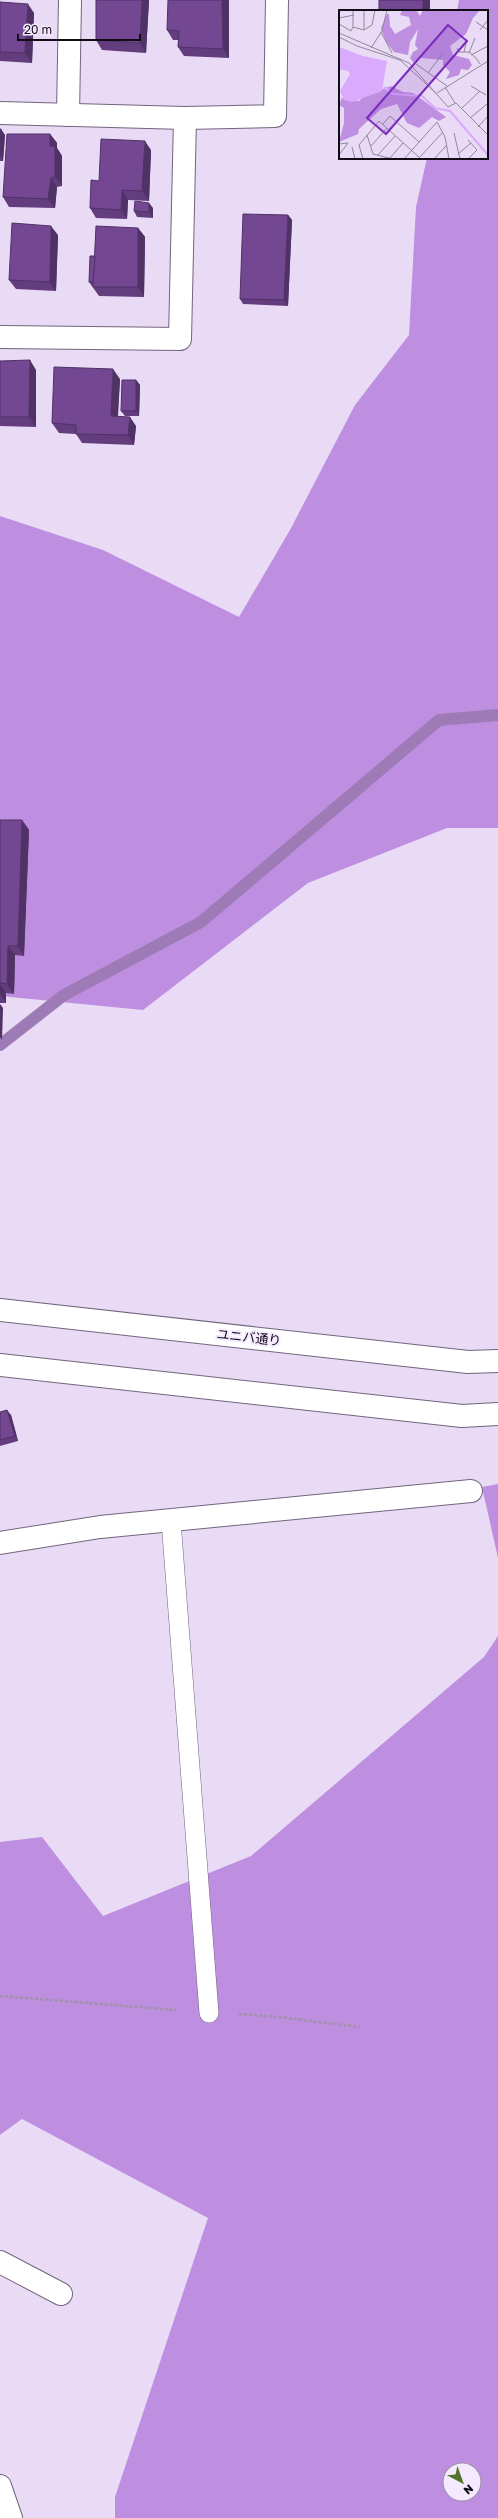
<svg xmlns="http://www.w3.org/2000/svg" width="498" height="2518" viewBox="0 0 498 2518" font-family="'Golos Text','Noto Sans JP',sans-serif">
	<style>
		.forest { fill: #be8fe0; fill-rule: evenodd }
		.lines { fill: none; stroke-linecap: round; stroke-linejoin: round }
		.stream { stroke: #9e7bb7; stroke-width: 12 }
		.service-casing { stroke: #72657c; stroke-width: 20 }
		.minor-casing { stroke: #72657c; stroke-width: 24 }
		.tertiary-casing { stroke: #72657c; stroke-width: 24 }
		.path { stroke: #9e92a7; stroke-width: 2.5; stroke-dasharray: 3 2; stroke-linecap: butt }
		.service { stroke: #fff; stroke-width: 19 }
		.minor { stroke: #fff; stroke-width: 22 }
		.tertiary { stroke: #fff; stroke-width: 22 }
		.wall { fill: #633d7e }
		.shaded-wall { fill: #503266 }
		.building { fill: #734792; stroke: #503266 }
		.labels { text-anchor: middle; dominant-baseline: central; stroke-width: 4; stroke-linejoin: round; paint-order: stroke }
		.street-label { font-size: 13px; fill: #110c15; stroke: #f4e9fe }
		.inset-river { fill: none; stroke: #daaafd; stroke-width: 2 }
		.inset-road { fill: none; stroke: #93889b; stroke-width: 1 }
		.view { fill: #7b2cbf; fill-opacity: 0.15; stroke: #7b2cbf; stroke-width: 2 }
		.inset-edge { fill: none; stroke: #110c15; stroke-width: 2 }
	</style>
	<rect width="100%" height="100%" fill="#e9daf5"/>
	<!-- forest -->
	<g class="forest">
		<path d="M 459,0 L 498,0 L 498,828 L 447,828 L 308,883 L 143,1010 L 0,996 L 0,516 L 103,550 L 239,617 L 290,530 L 355,405 L 409,335 L 416,207 L 427,158 L 487,158 L 487,11 L 457,11 Z"/>
		<path d="M 498,1484 L 498,1558 L 482,1487 Z"/>
		<path d="M 498,1636 L 498,2518 L 115,2518 L 115,2497 L 208,2218 L 22,2119 L 0,2135 L 0,1842 L 42,1837 L 103,1916 L 251,1856 L 484,1657 ZM 450,2470 L 474,2470 L 474,2494 L 450,2494 Z"/>
	</g>
	<g class="lines">
		<!-- stream -->
		<path class="stream" d="M 0,1045 L 64,995 L 201,922 L 439,720 L 498,715"/>
		<!-- service casing -->
		<g class="service-casing">
			<path id="service" d="M 171,1521 L 209,2013"/>
		</g>
		<!-- minor casing -->
		<g class="minor-casing">
			<g id="minor">
				<path d="M 0,113 L 185,118 L 275,116 L 277,0"/>
				<path d="M 68,115 L 70,0"/>
				<path d="M 0,337 L 180,339 L 185,118"/>
				<path d="M 0,1543 L 100,1527 L 471,1491"/>
				<path d="M 0,2262 L 61,2294"/>
				<path d="M 0,2486 L 11,2518"/>
			</g>
		</g>
		<!-- tertiary casing -->
		<g class="tertiary-casing">
			<g id="tertiary">
				<path d="M 0,1310 L 468,1362 L 498,1361"/>
				<path d="M 0,1365 L 462,1416 L 498,1414"/>
			</g>
		</g>
		<!-- path -->
		<g class="path">
			<path d="M 0,1996 L 176,2010"/>
			<path d="M 239,2014 L 279,2017 L 360,2027"/>
		</g>
		<!-- service -->
		<use href="#service" class="service"/>
		<!-- minor -->
		<use href="#minor" class="minor"/>
		<!-- tertiary -->
		<use href="#tertiary" class="tertiary"/>
	</g>
	<!-- wall -->
	<g class="wall">
		<path d="M 149,0 L 146,53 L 102,50 L 96,40 Z"/>
		<path d="M 229,0 L 229,58 L 184,56 L 178,47 L 178,40 L 173,40 L 167,30 Z"/>
		<path d="M 0,2 L 34,13 L 32,63 L 0,61 Z"/>
		<path d="M 0,129 L 5,135 L 3,161 L 0,161 Z"/>
		<path d="M 50,134 L 57,143 L 57,148 L 62,156 L 62,186 L 57,187 L 55,208 L 9,207 L 3,197 Z"/>
		<path d="M 151,150 L 149,201 L 128,200 L 127,219 L 96,218 L 90,208 L 99,181 Z"/>
		<path d="M 153,208 L 153,218 L 137,217 L 134,211 Z"/>
		<path d="M 288,215 L 292,220 L 288,306 L 243,304 L 240,299 Z"/>
		<path d="M 138,228 L 145,237 L 144,297 L 99,296 L 89,282 L 95,256 Z"/>
		<path d="M 58,235 L 56,291 L 16,289 L 9,280 Z"/>
		<path d="M 0,361 L 36,370 L 36,427 L 0,426 Z"/>
		<path d="M 120,379 L 118,416 L 136,426 L 134,445 L 82,443 L 76,434 L 59,433 L 52,423 Z"/>
		<path d="M 136,380 L 140,385 L 139,416 L 125,416 L 121,411 Z"/>
		<path d="M 0,820 L 22,820 L 29,830 L 24,956 L 15,955 L 14,994 L 6,993 L 6,1003 L 0,1003 Z"/>
		<path d="M 0,1412 L 11,1415 L 18,1441 L 0,1446 Z"/>
	</g>
	<!-- shaded-wall -->
	<g class="shaded-wall">
		<path d="M 142,0 L 149,0 L 146,53 L 140,43 Z"/>
		<path d="M 222,0 L 229,0 L 229,58 L 223,49 Z"/>
		<rect x="423" y="0" width="7" height="11"/>
		<path d="M 28,4 L 34,13 L 32,63 L 25,53 Z"/>
		<path d="M 1,129 L 5,135 L 3,161 L 0,156 Z"/>
		<path d="M 50,134 L 57,143 L 57,148 L 62,156 L 62,186 L 55,177 L 50,146 Z"/>
		<path d="M 145,141 L 151,150 L 149,201 L 142,191 Z"/>
		<path d="M 51,178 L 57,187 L 55,208 L 48,199 Z"/>
		<path d="M 122,190 L 128,200 L 127,219 L 121,210 Z"/>
		<path d="M 149,203 L 153,208 L 153,218 L 149,212 Z"/>
		<path d="M 288,215 L 292,220 L 288,306 L 284,300 Z"/>
		<path d="M 51,226 L 58,235 L 56,291 L 50,282 Z"/>
		<path d="M 138,228 L 145,237 L 144,297 L 138,287 Z"/>
		<path d="M 30,360 L 36,370 L 36,427 L 29,417 Z"/>
		<path d="M 113,369 L 120,379 L 117,425 L 111,416 Z"/>
		<path d="M 136,380 L 140,385 L 139,416 L 136,411 Z"/>
		<path d="M 130,417 L 136,426 L 134,445 L 128,435 Z"/>
		<path d="M 22,820 L 29,830 L 24,956 L 18,946 Z"/>
		<path d="M 8,946 L 15,955 L 14,994 L 7,984 Z"/>
		<path d="M 0,984 L 6,993 L 6,1003 L 0,994 Z"/>
		<path d="M 0,1004 L 3,1008 L 2,1040 L 0,1037 Z"/>
		<path d="M 7,1410 L 11,1415 L 18,1441 L 15,1436 Z"/>
	</g>
	<!-- building -->
	<g class="building">
		<path d="M 96,0 L 142,0 L 140,43 L 96,40 Z"/>
		<path d="M 168,0 L 222,0 L 223,49 L 178,47 L 179,31 L 167,30 Z"/>
		<rect x="379" y="0" width="44" height="11"/>
		<path d="M 0,2 L 28,4 L 25,53 L 0,52 Z"/>
		<path d="M 0,129 L 1,129 L 0,149 Z"/>
		<path d="M 7,134 L 50,134 L 50,146 L 55,146 L 55,177 L 51,178 L 48,199 L 3,197 Z"/>
		<path d="M 101,139 L 145,141 L 142,191 L 122,190 L 121,210 L 90,208 L 91,180 L 99,181 Z"/>
		<path d="M 135,201 L 149,203 L 149,212 L 134,211 Z"/>
		<path d="M 243,214 L 288,215 L 284,300 L 240,299 Z"/>
		<path d="M 12,223 L 51,226 L 50,282 L 9,280 Z"/>
		<path d="M 96,226 L 138,228 L 138,287 L 93,287 Z"/>
		<path d="M 90,256 L 95,256 L 93,282 L 89,282 Z"/>
		<path d="M 30,360 L 29,417 L 0,417 L 0,361 Z"/>
		<path d="M 54,367 L 113,369 L 111,416 L 130,417 L 128,435 L 76,434 L 76,425 L 52,423 Z"/>
		<path d="M 122,380 L 136,380 L 136,411 L 121,411 Z"/>
		<path d="M 0,820 L 22,820 L 18,946 L 8,946 L 7,984 L 0,983 Z"/>
		<path d="M 7,1410 L 15,1436 L 0,1440 L 0,1412 Z"/>
	</g>
	<g class="labels">
		<!-- street labels -->
		<g class="street-label">
			<text transform="translate(249 1337) rotate(6)">ユニバ通り</text>
		</g>
	</g>
	<!-- overview -->
	<g transform="translate(339 10)">
		<rect width="149" height="149" fill="#e9daf5"/>
		<path d="M 63,0 L 77,0 L 81,6 L 84,0 L 141,0 L 134,8 L 127,24 L 111,36 L 114,45 L 130,49 L 133,55 L 129,60 L 122,59 L 120,65 L 107,69 L 111,62 L 104,55 L 104,50 L 82,48 L 78,49 L 77,54 L 74,52 L 71,48 L 74,42 L 79,39 L 76,35 L 79,19 L 71,32 L 69,45 L 55,42 L 47,32 L 42,18 L 48,4 L 50,4 L 51,16 L 56,24 L 72,15 L 70,7 L 61,5 ZM 52,76 L 64,82 L 74,83 L 107,107 L 100,111 L 93,107 L 80,118 L 68,113 L 58,94 L 42,99 L 20,119 L 19,124 L 0,132 L 5,113 L 5,98 L 0,95 L 3,88 L 20,91 L 26,85 Z" fill="#be8fe0"/>
		<path d="M 0,37 L 24,46 L 48,51 L 43,81 L 13,92 L 5,90 L 1,81 L 11,64 L 9,61 L 0,59 Z" fill="#daaafd"/>
		<path class="inset-river" d="M 45,77 L 54,84 L 83,86 L 96,98 L 111,101 L 149,145"/>
		<path class="inset-road" d="M 14,0 L 14,17 L 25,20 L 33,15 L 36,0M 0,8 L 15,5M 137,12 L 149,20M 0,14 L 12,21 L 14,17M 25,20 L 25,0M 141,20 L 149,10M 42,22 L 53,43M 0,23 L 70,53 L 109,97 L 117,93 L 149,125M 0,27 L 18,36 L 61,50 L 97,83M 32,38 L 43,21 L 48,0M 118,38 L 120,42 L 130,42 L 137,48 L 141,54M 125,42 L 128,29M 130,43 L 136,28M 132,45 L 149,36M 77,54 L 108,76M 89,63 L 104,43M 132,76 L 147,85M 106,77 L 116,93M 98,83 L 149,51M 123,98 L 141,81M 131,108 L 148,94M 44,114 L 51,106 L 80,132M 139,117 L 149,106M 115,123 L 121,149M 28,125 L 34,144 L 54,149M 129,130 L 138,140 L 129,149M 0,134 L 9,133 L 0,145M 32,136 L 48,118M 13,137 L 16,149M 119,144 L 132,133M 39,145 L 56,126M 51,148 L 64,133M 80,148 L 104,122M 24,149 L 20,135 L 40,111 L 82,149M 65,149 L 98,112 L 106,127 L 110,149M 95,149 L 107,136"/>
		<path class="view" d="M 109,15 L 128,31 L 47,124 L 28,108 Z"/>
		<rect width="149" height="149" class="inset-edge"/>
	</g>
	<!-- north arrow -->
	<g transform="translate(462 2482) rotate(139)"><circle r="19" fill="#f4e9fe" stroke="#9991a1"/>
	<path d="M0-3L7 15L0 10L-7 15Z" fill="#53732a"/>
	<text y="-6" font-size="11" font-weight="bold" text-anchor="middle" fill="#110c15">N</text>
	</g>
	<!-- scale -->
	<path d="M18 34v6h122v-6" fill="none" stroke="#110c15" stroke-width="2"/>
	<text x="24" y="34" font-size="12" fill="#110c15" stroke="#f4e9fe" stroke-width="3" paint-order="stroke">20 m</text>
</svg>
